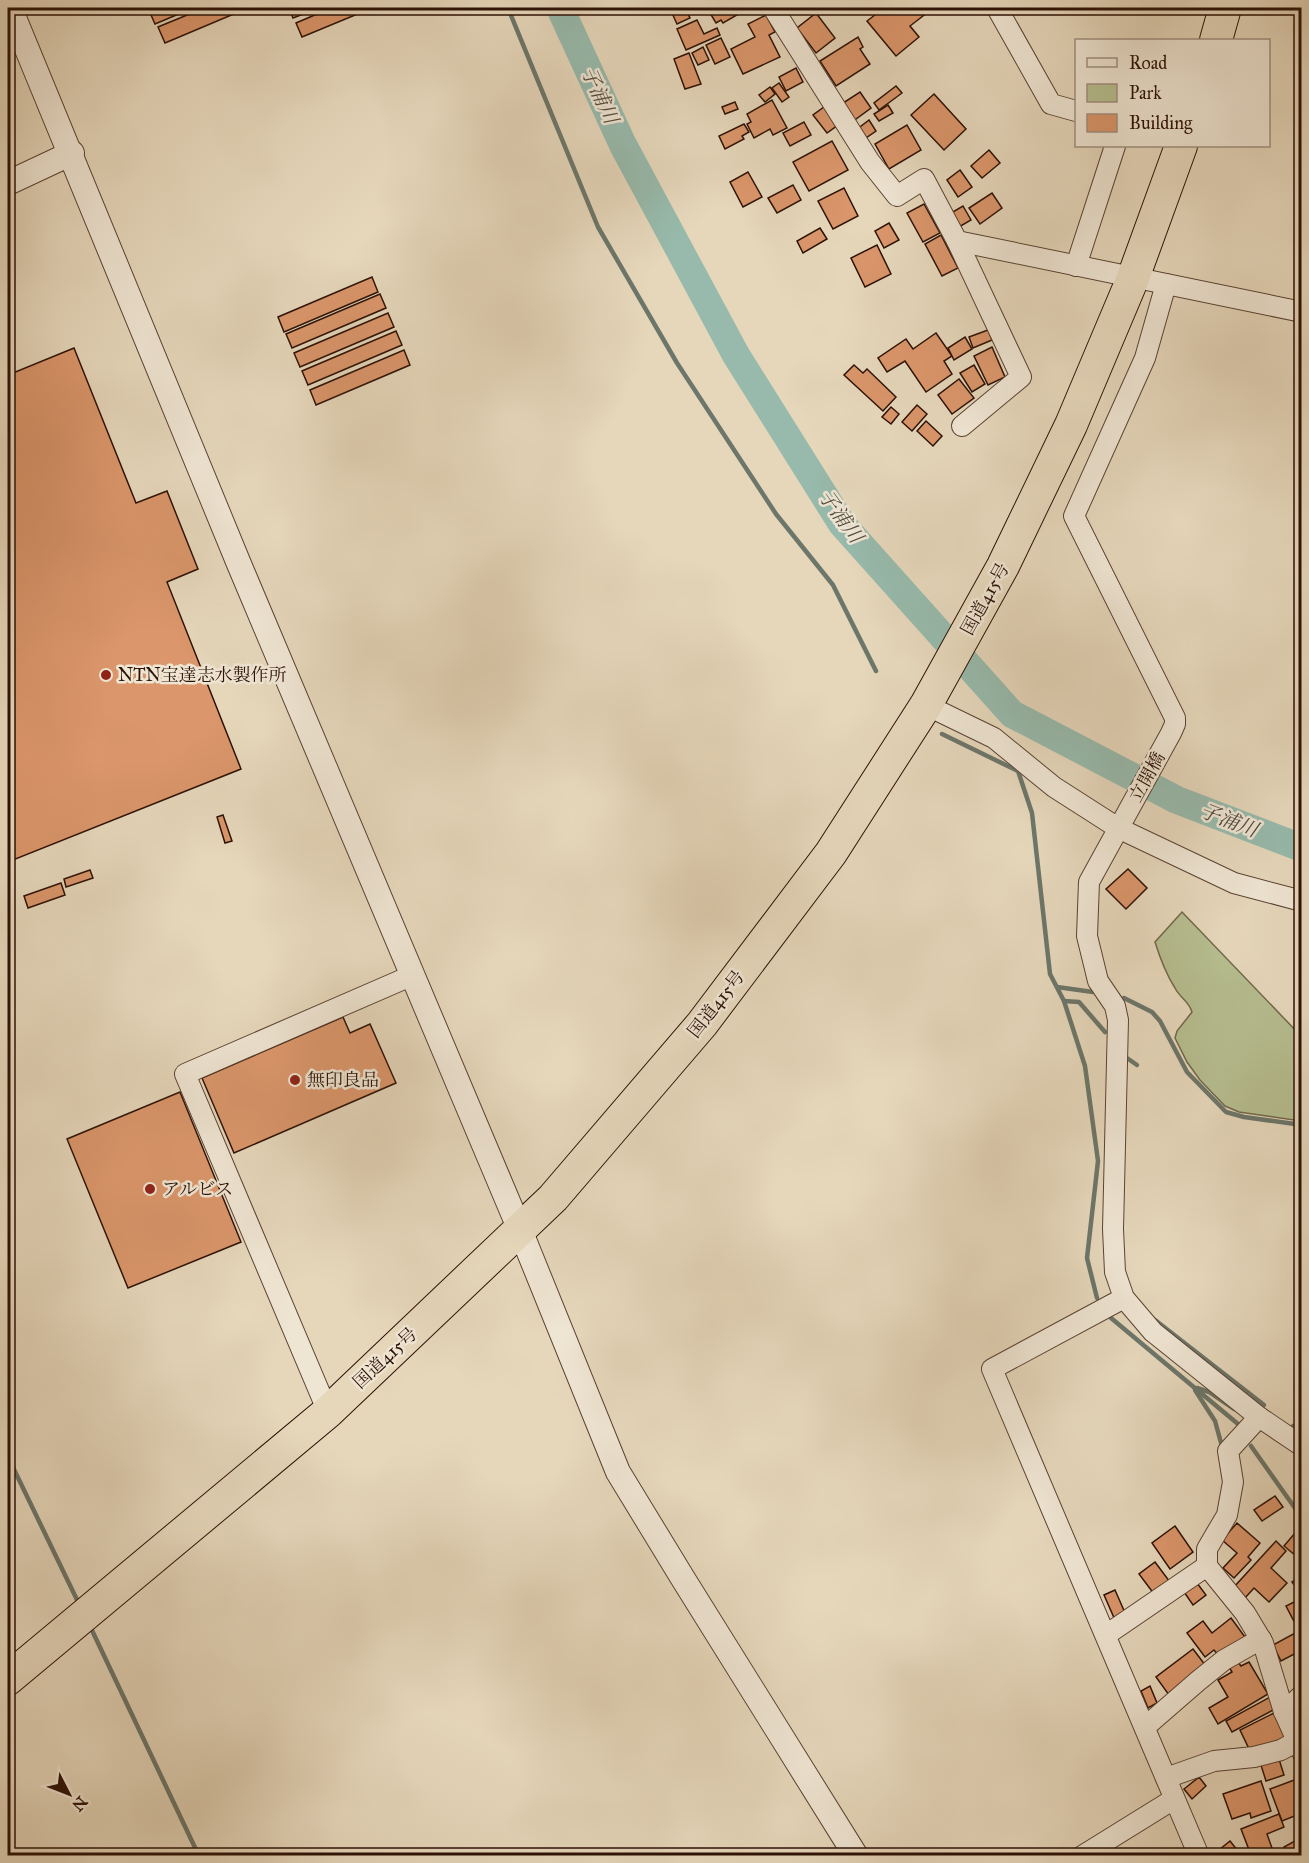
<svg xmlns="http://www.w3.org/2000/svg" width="1309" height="1863" viewBox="0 0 1309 1863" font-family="'IM FELL Great Primer','Noto Serif JP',serif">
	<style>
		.green { fill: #b6be90; stroke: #71684b; stroke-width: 1.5 }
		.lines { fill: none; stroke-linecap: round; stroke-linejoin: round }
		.stream { stroke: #6c766a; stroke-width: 4.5 }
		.river { stroke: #97baac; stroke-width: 28 }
		.building { fill: #db966b; stroke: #2c1106; stroke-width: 1.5 }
		.minor-casing { stroke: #5a4233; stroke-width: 22 }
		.tertiary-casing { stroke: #5a4233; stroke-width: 26 }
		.trunk-casing { stroke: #2c1106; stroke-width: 34 }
		.minor { stroke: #efe5d3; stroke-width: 20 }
		.tertiary { stroke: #efe5d3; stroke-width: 24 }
		.trunk { stroke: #e6d7bb; stroke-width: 32 }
		.poi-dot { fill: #8f2418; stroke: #efe5d3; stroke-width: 2 }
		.labels { text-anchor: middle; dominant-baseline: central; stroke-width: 5; stroke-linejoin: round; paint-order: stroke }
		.street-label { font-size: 18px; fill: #2c1106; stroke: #efe5d3 }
		.poi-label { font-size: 18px; fill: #2c1106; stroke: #efe5d3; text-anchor: start }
		.water-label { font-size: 20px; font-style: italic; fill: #514c40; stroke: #efe5d3 }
	</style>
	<rect width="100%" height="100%" fill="#e6d7bb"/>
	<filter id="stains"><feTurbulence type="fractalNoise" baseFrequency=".00333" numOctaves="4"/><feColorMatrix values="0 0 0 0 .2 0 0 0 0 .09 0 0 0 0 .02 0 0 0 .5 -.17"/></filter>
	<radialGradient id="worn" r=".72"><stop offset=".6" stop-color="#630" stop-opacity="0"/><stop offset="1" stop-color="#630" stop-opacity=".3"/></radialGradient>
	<!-- green -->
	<path class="green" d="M 1182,912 L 1301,1036 L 1301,1099 L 1300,1099 L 1294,1120 L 1239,1112 L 1225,1106 L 1200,1080 L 1187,1062 L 1175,1038 L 1177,1031 L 1192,1012 C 1189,1001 1180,998 1175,988 C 1166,974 1160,958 1155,942 Z"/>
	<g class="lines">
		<!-- stream -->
		<g class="stream">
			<path d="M 508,8 L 598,227 L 677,363 L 776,514 L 833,585 L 876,671"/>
			<path d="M 942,734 L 1018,771 L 1032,813 L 1050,974 L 1064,1001 L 1085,1066 L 1098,1161 L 1087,1258 L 1097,1298"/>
			<path d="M 1057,987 L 1093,992"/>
			<path d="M 1124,998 L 1152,1012 L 1160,1021 L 1187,1072 L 1226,1112 L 1244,1117 L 1302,1125"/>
			<path d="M 1064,1001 L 1079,1002 L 1105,1032"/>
			<path d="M 1124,1056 L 1137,1065"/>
			<path d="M 1111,1318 L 1238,1424"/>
			<path d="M 1155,1320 L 1264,1405"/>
			<path d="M 1197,1388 L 1209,1392 L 1234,1409"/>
			<path d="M 1195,1390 L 1215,1421 L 1223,1450"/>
			<path d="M 1293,1426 L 1302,1432"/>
			<path d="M 1251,1446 L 1302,1518"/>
			<path d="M 8,1457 L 80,1606"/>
			<path d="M 89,1624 L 199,1856"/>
		</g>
		<!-- river -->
		<path class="river" d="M 560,8 L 623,145 L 736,355 L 842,524 L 1012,714 L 1177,800 L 1302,848"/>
	</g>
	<!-- building -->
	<g class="building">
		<path d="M 148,8 L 193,8 L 155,24 Z"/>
		<path d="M 204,8 L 248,8 L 165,43 L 158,27 Z"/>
		<path d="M 289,8 L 319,8 L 293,18 Z"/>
		<path d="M 331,8 L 372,8 L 302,37 L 296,23 Z"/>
		<path d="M 678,8 L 685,8 L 690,18 L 677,24 L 671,11 Z"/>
		<path d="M 707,8 L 749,8 L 723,23 L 721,20 L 716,23 Z"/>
		<path d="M 884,8 L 932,9 L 910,26 L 919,37 L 896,56 L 867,21 Z"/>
		<path d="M 816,13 L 835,38 L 816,53 L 797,28 Z"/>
		<path d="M 766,15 L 775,32 L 769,35 L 780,57 L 743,74 L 731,49 L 755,37 L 748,24 Z"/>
		<path d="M 697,20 L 704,34 L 717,28 L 720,35 L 686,50 L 677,29 Z"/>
		<path d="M 858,37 L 863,47 L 860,49 L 870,64 L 836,86 L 820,61 Z"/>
		<path d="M 721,38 L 730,57 L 715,64 L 706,45 Z"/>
		<path d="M 703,47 L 709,60 L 698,65 L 692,53 Z"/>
		<path d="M 689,53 L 701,84 L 685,89 L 674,59 Z"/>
		<path d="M 796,68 L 803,82 L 786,91 L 779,77 Z"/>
		<path d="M 779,83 L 789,97 L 782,102 L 772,88 Z"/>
		<path d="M 896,86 L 902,93 L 879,110 L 874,103 Z"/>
		<path d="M 770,87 L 775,94 L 765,102 L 759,95 Z"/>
		<path d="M 860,92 L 871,108 L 852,122 L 840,105 Z"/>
		<path d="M 934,94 L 966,129 L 944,150 L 911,115 Z"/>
		<path d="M 772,100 L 787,128 L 773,135 L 770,129 L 754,138 L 747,124 L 751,122 L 747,114 Z"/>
		<path d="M 735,102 L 738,109 L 725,114 L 722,107 Z"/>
		<path d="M 888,105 L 893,113 L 879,121 L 874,114 Z"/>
		<path d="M 824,107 L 838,125 L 827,133 L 813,115 Z"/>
		<path d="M 869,120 L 876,131 L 863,140 L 856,130 Z"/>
		<path d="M 804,122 L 811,135 L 790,146 L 783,133 Z"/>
		<path d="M 744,124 L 749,132 L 742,136 L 744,139 L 725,149 L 719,136 Z"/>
		<path d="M 907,125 L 921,150 L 889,169 L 875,144 Z"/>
		<path d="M 832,141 L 848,170 L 809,191 L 793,162 Z"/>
		<path d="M 989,150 L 1000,163 L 982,178 L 971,166 Z"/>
		<path d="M 960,170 L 972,187 L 958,197 L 947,180 Z"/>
		<path d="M 748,172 L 762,197 L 743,207 L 730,182 Z"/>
		<path d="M 793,185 L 801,200 L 777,213 L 768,198 Z"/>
		<path d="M 844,188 L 858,216 L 833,229 L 818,201 Z"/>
		<path d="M 992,193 L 1002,208 L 980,224 L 969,208 Z"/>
		<path d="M 924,204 L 940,233 L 923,242 L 907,213 Z"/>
		<path d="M 963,206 L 971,220 L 959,227 L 951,213 Z"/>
		<path d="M 889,223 L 899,240 L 884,248 L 875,231 Z"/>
		<path d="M 820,228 L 827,239 L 803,253 L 797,241 Z"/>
		<path d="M 941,235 L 958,268 L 942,276 L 925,244 Z"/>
		<path d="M 877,245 L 891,274 L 865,287 L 851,258 Z"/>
		<path d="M 372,277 L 378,292 L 284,332 L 278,317 Z"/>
		<path d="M 380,294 L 386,308 L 292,348 L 286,334 Z"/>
		<path d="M 388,313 L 394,327 L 300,367 L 294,353 Z"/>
		<path d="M 988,330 L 992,340 L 973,348 L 969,337 Z"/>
		<path d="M 396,331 L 402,345 L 308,385 L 302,371 Z"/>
		<path d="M 936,333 L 952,356 L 944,361 L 952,374 L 926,392 L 905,361 L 887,372 L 878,358 L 906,339 L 913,349 Z"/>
		<path d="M 965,337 L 972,349 L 954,360 L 948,348 Z"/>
		<path d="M 992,347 L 1005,377 L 988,385 L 974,356 Z"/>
		<path d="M 74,348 L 136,503 L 167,491 L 198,569 L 167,582 L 241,769 L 8,862 L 8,375 Z"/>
		<path d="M 404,350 L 410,365 L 316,405 L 310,390 Z"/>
		<path d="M 854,365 L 863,373 L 867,369 L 896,397 L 883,411 L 844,375 Z"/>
		<path d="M 974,365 L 985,384 L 972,392 L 960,373 Z"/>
		<path d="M 959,379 L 974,398 L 952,414 L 938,395 Z"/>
		<path d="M 917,405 L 927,414 L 912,431 L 902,422 Z"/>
		<path d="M 891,407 L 899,414 L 891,424 L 882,417 Z"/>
		<path d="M 926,421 L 942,436 L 933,446 L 917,431 Z"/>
		<path d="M 223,815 L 232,841 L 225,843 L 217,817 Z"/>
		<path d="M 1128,869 L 1147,888 L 1126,909 L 1106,889 Z"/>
		<path d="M 90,870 L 93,878 L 66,887 L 64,879 Z"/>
		<path d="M 61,883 L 65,895 L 28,908 L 24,896 Z"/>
		<path d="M 343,1017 L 350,1033 L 370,1024 L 396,1083 L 234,1153 L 202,1078 Z"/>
		<path d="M 180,1092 L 241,1242 L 128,1288 L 67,1139 Z"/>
		<path d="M 1275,1496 L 1283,1507 L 1262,1521 L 1254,1510 Z"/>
		<path d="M 1237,1523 L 1260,1543 L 1248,1557 L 1251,1560 L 1234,1578 L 1223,1568 L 1237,1553 L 1222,1540 Z"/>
		<path d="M 1175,1526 L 1193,1552 L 1170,1569 L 1152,1543 Z"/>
		<path d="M 1295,1533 L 1298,1536 L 1302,1533 L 1302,1561 L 1284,1546 Z"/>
		<path d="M 1276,1541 L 1286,1551 L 1271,1568 L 1287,1583 L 1269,1602 L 1254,1588 L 1245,1598 L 1234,1587 Z"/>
		<path d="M 1155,1562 L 1170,1582 L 1154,1594 L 1139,1574 Z"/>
		<path d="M 1302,1575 L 1302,1596 L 1292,1582 Z"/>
		<path d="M 1197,1583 L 1206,1595 L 1193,1605 L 1184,1592 Z"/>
		<path d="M 1115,1590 L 1126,1615 L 1115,1620 L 1104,1595 Z"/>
		<path d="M 1302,1598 L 1302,1650 L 1281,1661 L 1273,1645 L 1299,1631 L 1286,1606 Z"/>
		<path d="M 1231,1618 L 1245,1637 L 1220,1657 L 1214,1650 L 1205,1657 L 1187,1633 L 1203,1621 L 1212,1633 Z"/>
		<path d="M 1193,1649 L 1206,1666 L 1169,1695 L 1156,1677 Z"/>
		<path d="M 1238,1662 L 1241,1666 L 1249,1662 L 1268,1694 L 1218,1724 L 1209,1708 L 1228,1697 L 1218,1680 L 1232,1672 L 1229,1667 Z"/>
		<path d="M 1150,1686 L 1157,1703 L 1148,1708 L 1141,1691 Z"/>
		<path d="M 1272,1696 L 1275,1709 L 1232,1732 L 1226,1721 Z"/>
		<path d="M 1274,1713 L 1285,1737 L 1251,1753 L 1240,1730 Z"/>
		<path d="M 1278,1756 L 1284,1775 L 1266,1781 L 1260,1762 Z"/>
		<path d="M 1199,1777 L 1206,1786 L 1192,1799 L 1184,1789 Z"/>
		<path d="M 1297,1779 L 1302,1789 L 1302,1813 L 1282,1821 L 1270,1789 Z"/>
		<path d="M 1261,1781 L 1271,1811 L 1251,1818 L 1250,1813 L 1232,1819 L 1223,1794 Z"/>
		<path d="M 1279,1814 L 1284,1827 L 1267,1834 L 1274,1854 L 1260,1856 L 1258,1853 L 1251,1855 L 1241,1829 Z"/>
		<path d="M 1302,1837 L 1302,1856 L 1290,1856 L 1284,1847 Z"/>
		<path d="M 1230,1841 L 1242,1856 L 1223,1856 L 1219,1850 Z"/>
	</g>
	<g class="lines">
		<!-- minor casing -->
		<g class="minor-casing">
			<g id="minor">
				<path d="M 773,8 L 870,162 L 897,196 L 924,179 L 957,241 L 1021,377 L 962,426"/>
				<path d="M 997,8 L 1051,104 L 1076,111"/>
				<path d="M 957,241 L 1302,312"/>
				<path d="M 1076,266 L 1115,146"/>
				<path d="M 1166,284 L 1145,358 L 1074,516 L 1175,718 L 1175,724 L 1171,733 L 1089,882 L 1087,936 L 1098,981 L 1115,1006 L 1118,1020 L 1113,1229 L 1115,1272 L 1124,1298 L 1153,1332 L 1259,1417 L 1302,1446"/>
				<path d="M 926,705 L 994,738 L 1054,787 L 1118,828 L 1234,883 L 1302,901"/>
				<path d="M 1124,1298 L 992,1369 L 1199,1856"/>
				<path d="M 328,1412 L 185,1074 L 413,975"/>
				<path d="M 1259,1417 L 1228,1451 L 1233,1482 L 1227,1515 L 1207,1549 L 1207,1566 L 1245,1613 L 1263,1643 L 1284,1712 L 1302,1752"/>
				<path d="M 1106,1635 L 1207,1566"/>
				<path d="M 1284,1712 L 1302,1695"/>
				<path d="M 1145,1727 L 1198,1681 L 1224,1660 L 1261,1639"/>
				<path d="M 1166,1778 L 1214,1761 L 1254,1757 L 1281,1750 L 1297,1741"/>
				<path d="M 1082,1856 L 1174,1799"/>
			</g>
		</g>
		<!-- tertiary casing -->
		<g class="tertiary-casing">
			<g id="tertiary">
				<path d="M 10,8 L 239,564 L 520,1230 L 618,1472 L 682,1577 L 856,1856"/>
				<path d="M 8,183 L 72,153"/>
			</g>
		</g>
		<!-- trunk casing -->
		<g class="trunk-casing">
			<g id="trunk">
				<path d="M 1216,40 L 1225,8"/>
				<path d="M 8,1679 L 328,1412 L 553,1198 L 702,1024 L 831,853 L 926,705 L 1003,566 L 1071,425 L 1133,278 L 1181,146"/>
			</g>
		</g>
		<!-- minor -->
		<use href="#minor" class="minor"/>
		<!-- tertiary -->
		<use href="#tertiary" class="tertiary"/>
		<!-- trunk -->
		<use href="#trunk" class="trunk"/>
	</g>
	<!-- markers -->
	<g class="poi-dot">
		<circle cx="106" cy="675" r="6"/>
		<circle cx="295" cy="1080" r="6"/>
		<circle cx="150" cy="1189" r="6"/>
	</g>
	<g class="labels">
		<!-- street labels -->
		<g class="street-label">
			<text transform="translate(985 599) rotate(-61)">国道415号</text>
			<text transform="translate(1147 777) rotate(-61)">立開橋</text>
			<text transform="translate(716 1004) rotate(-52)">国道415号</text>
			<text transform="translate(385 1358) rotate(-43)">国道415号</text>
		</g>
		<!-- poi labels -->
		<g class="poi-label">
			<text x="118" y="675">NTN宝達志水製作所</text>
			<text x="307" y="1080">無印良品</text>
			<text x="162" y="1189">アルビス</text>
		</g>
		<!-- water labels -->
		<g class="water-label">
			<text transform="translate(600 95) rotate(65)">子浦川</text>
			<text transform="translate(841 516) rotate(54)">子浦川</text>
			<text transform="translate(1229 820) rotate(21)">子浦川</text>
		</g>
	</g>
	<!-- margin -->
	<rect width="1309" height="1863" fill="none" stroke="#e6d7bb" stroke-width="30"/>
	<rect x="9" y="9" width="1291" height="1845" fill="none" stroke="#2c1106" stroke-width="3"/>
	<rect x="15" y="15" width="1279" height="1833" fill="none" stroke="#2c1106" stroke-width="1.5"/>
	<!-- legend -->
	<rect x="1075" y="39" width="195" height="108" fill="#efe5d3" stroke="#a19081" stroke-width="1.5"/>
	<rect x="1087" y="58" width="30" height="9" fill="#efe5d3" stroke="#a19081" stroke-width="1.5"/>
	<text x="1129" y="69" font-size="18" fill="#2c1106">Road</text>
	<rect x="1087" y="84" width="30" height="18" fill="#b6be90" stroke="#a19081" stroke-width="1.5"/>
	<text x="1129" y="99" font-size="18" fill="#2c1106">Park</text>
	<rect x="1087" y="114" width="30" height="18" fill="#db966b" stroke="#a19081" stroke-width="1.5"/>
	<text x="1129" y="129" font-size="18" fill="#2c1106">Building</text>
	<!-- north arrow -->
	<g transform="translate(69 1794) rotate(132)" stroke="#efe5d3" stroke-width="4.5" paint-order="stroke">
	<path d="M0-4.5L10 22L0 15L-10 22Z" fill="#2c1106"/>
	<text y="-9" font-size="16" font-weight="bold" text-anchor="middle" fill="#2c1106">N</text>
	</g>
	<rect width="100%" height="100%" filter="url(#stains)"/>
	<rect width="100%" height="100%" fill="url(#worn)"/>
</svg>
